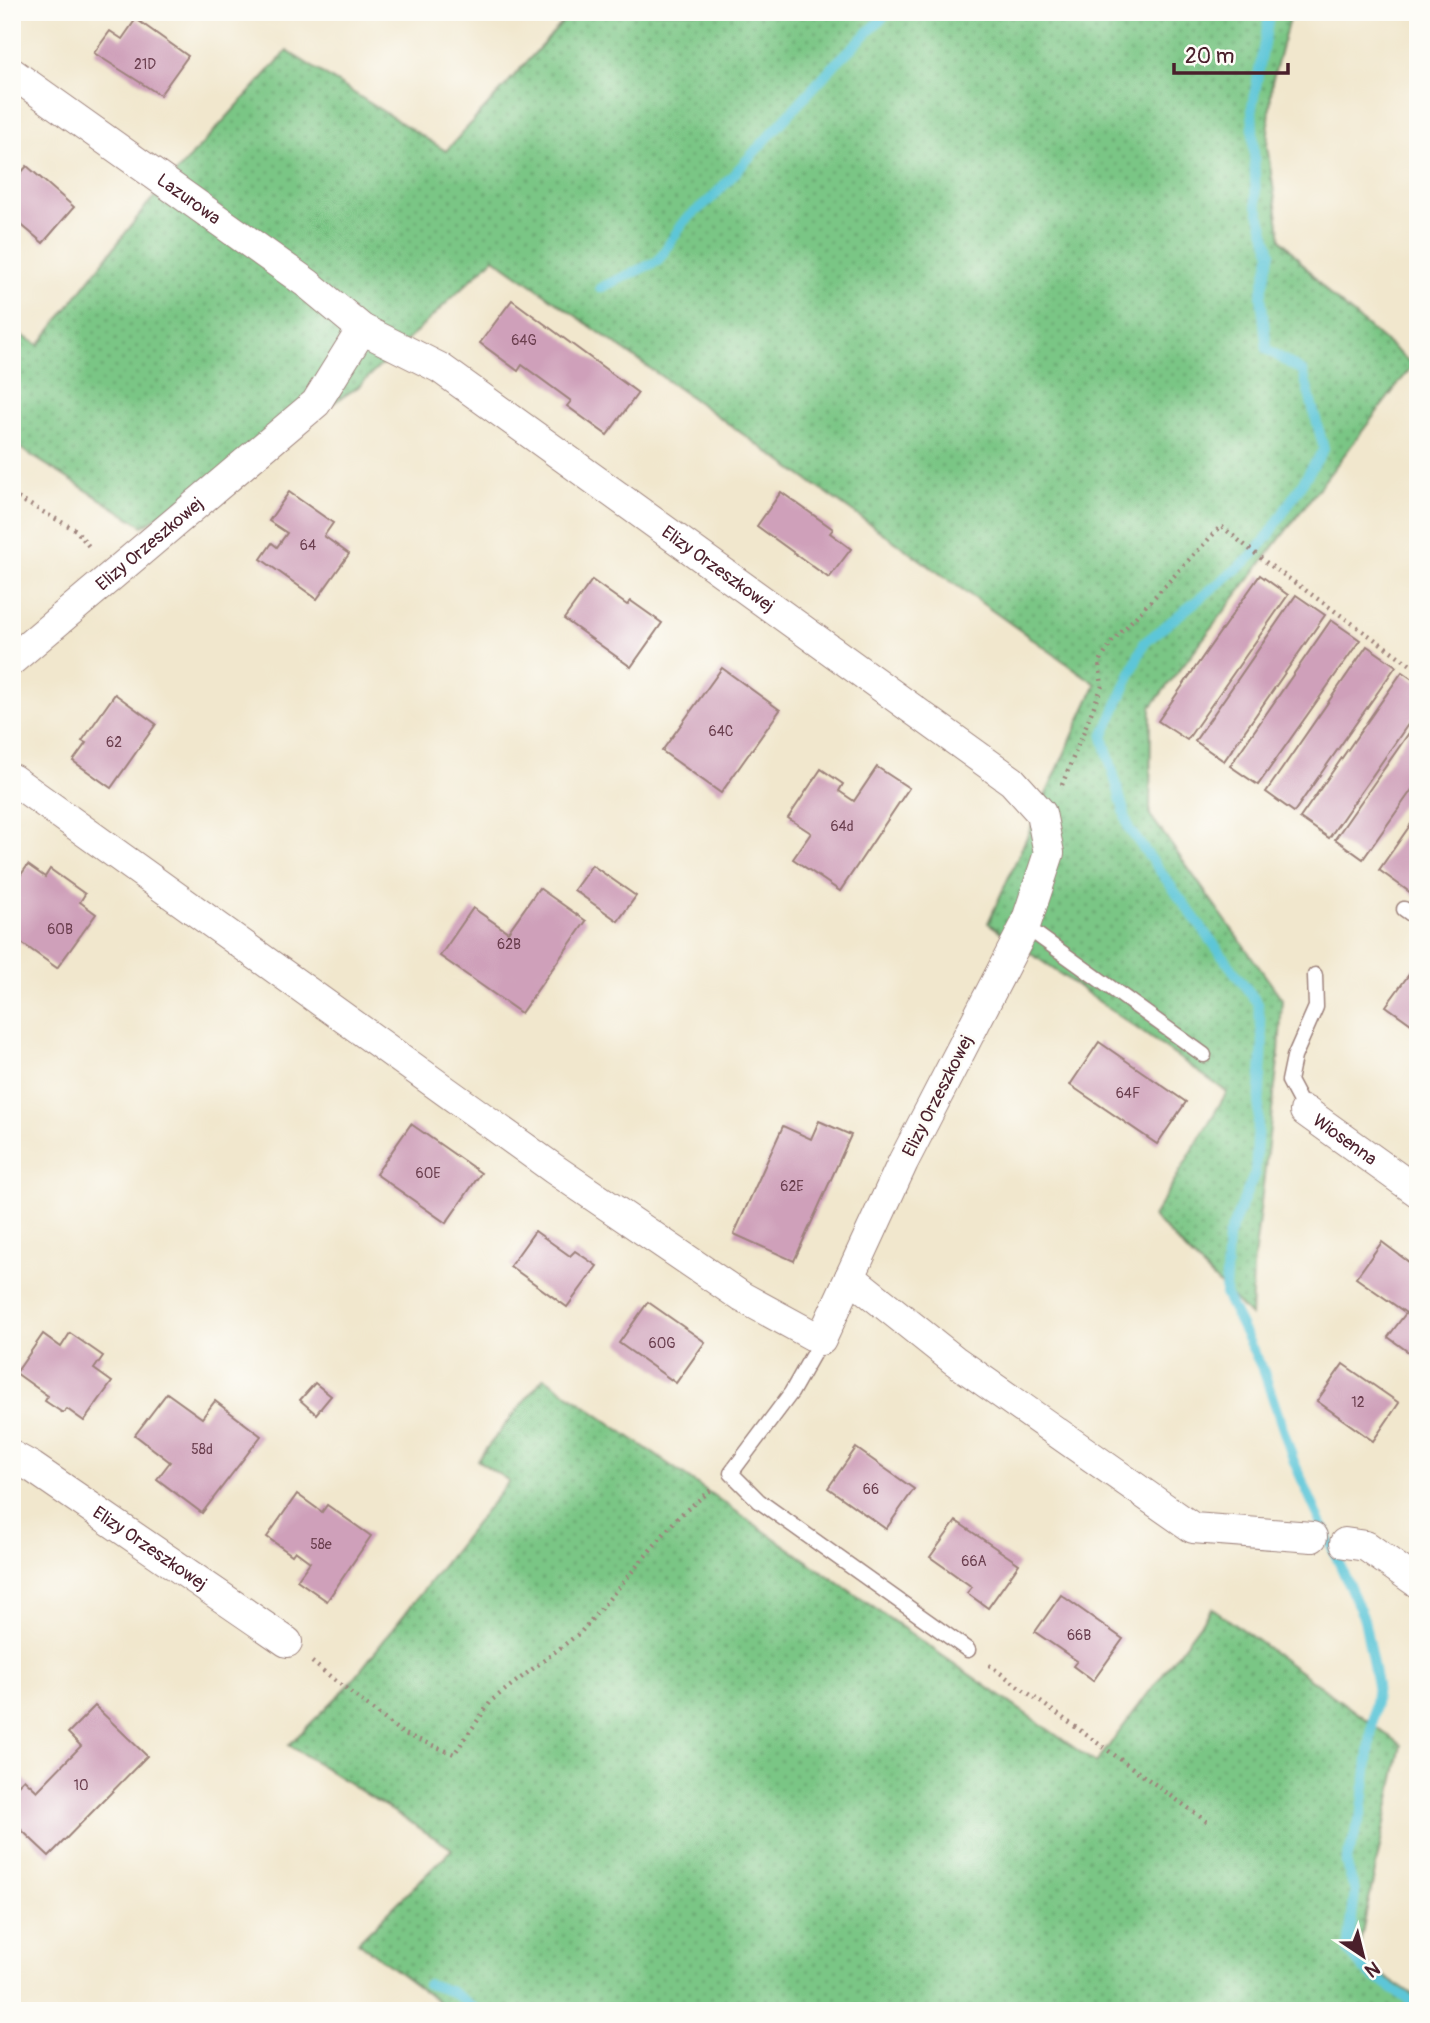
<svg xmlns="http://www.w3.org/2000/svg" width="1430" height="2023" viewBox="0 0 1430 2023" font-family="Pangolin,sans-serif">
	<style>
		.grass { fill: url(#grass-dots); stroke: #627258; stroke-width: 2 }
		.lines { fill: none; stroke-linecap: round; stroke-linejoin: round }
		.stream { stroke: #5dc6d8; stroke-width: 10 }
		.building { fill: #cfa0ba }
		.service-casing { stroke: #9e837c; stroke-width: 17 }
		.minor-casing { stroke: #9e837c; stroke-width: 32 }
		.path { stroke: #9e837c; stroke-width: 4.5; stroke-dasharray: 2 5; stroke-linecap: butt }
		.service { stroke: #fff; stroke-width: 14 }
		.minor { stroke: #fff; stroke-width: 30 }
		.labels { text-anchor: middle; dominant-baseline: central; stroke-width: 5; stroke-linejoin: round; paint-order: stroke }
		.number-label { font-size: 14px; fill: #6b3f4f }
		.street-label { font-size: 18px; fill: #4a1f2b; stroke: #fdfcf7 }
	</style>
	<defs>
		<pattern id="grass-dots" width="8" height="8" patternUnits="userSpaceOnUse" patternTransform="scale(1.75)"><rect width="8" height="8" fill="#7ac685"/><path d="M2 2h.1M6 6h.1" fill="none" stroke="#66a06d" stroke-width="1.8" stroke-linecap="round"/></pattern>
	</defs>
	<rect width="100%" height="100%" fill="#fdfcf7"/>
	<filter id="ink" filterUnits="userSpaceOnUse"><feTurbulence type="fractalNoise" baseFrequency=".0143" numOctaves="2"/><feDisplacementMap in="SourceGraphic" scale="14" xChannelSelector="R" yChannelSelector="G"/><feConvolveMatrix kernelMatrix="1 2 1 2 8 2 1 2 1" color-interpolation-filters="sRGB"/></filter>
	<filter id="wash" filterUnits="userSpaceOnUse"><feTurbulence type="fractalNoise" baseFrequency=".00686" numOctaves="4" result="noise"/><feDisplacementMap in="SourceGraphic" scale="28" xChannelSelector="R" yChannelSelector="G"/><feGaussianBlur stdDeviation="1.57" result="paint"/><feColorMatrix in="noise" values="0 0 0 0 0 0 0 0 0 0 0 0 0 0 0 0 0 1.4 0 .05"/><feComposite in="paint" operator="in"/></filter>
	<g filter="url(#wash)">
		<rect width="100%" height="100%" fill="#f1e7cd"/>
		<!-- grass -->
		<g class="grass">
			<path d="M 572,12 L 1291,12 L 1272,82 L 1267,146 L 1281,239 L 1330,295 L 1413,365 L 1151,707 L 1150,815 L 1282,999 L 1279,1053 L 1253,1268 L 1251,1317 L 1153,1217 L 1227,1092 L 988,923 L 1096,684 L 494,258 L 358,387 L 143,526 L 12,443 L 12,330 L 39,345 L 147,205 L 287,51 L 446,151 Z"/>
			<path d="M 544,1377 L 1096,1763 L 1212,1608 L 1401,1745 L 1357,1958 L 1418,1998 L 1418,2011 L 451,2011 L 358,1942 L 452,1849 L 289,1745 L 348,1686 L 509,1481 L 477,1460 Z"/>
		</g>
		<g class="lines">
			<!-- stream -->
			<g class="stream">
				<path d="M 1270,12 L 1252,107 L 1256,202 L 1271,252 L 1261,296 L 1267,349 L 1303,372 L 1324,449 L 1267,538 L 1249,559 L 1144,643 L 1103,737 L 1129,829 L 1258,1004 L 1263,1041 L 1255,1173 L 1228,1237 L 1225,1294 L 1264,1372 L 1294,1462 L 1364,1619 L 1377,1685 L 1362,1812 L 1346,1862 L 1355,1892 L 1348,1950 L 1363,1969 L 1418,2006"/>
				<path d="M 600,288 L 658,261 L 684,221 L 713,197 L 835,64 L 889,12"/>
				<path d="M 428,1984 L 452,1992 L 478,2011"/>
			</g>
		</g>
		<g id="blocks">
			<!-- building -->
			<g class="building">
				<path d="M 136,19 L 188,56 L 160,95 L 94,53 L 110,31 L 122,39 Z"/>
				<path d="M 27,166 L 74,207 L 43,243 L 12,217 L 12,183 Z"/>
				<path d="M 512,300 L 638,393 L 607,435 L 567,406 L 571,401 L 522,365 L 518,371 L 480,343 Z"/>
				<path d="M 289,492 L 333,523 L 324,536 L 349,554 L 317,599 L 261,559 L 272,543 L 277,547 L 287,533 L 269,521 Z"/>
				<path d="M 781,492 L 833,529 L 830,533 L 851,549 L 829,578 L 757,526 Z"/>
				<path d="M 1260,575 L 1288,595 L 1187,740 L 1158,721 Z"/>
				<path d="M 592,580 L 627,605 L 631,601 L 662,623 L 631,667 L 564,619 Z"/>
				<path d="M 1296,595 L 1325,615 L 1224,761 L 1195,741 Z"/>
				<path d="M 1331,620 L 1360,640 L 1258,785 L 1230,766 Z"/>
				<path d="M 1367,646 L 1396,666 L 1294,812 L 1266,792 Z"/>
				<path d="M 722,668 L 780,710 L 721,793 L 662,751 Z"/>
				<path d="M 1402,672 L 1418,683 L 1418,710 L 1329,838 L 1300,818 Z"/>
				<path d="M 115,694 L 156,724 L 111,788 L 73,761 L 86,743 L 82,741 Z"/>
				<path d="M 1418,720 L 1418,781 L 1363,859 L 1335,839 Z"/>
				<path d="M 877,767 L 909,788 L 840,891 L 793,859 L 811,833 L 788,818 L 821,769 L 843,784 L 839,791 L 854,801 Z"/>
				<path d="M 1418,814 L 1418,898 L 1379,870 Z"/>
				<path d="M 28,865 L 45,877 L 50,869 L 85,894 L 80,902 L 96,914 L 57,968 L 12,936 L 12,887 Z"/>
				<path d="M 592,865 L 636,896 L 618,921 L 574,890 Z"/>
				<path d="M 539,888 L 586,921 L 521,1013 L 440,956 L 473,908 L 508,932 Z"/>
				<path d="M 1418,962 L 1418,1029 L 1386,1006 Z"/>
				<path d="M 1099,1042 L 1186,1102 L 1157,1144 L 1070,1085 Z"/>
				<path d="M 819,1121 L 851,1135 L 794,1261 L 734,1234 L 783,1126 L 811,1139 Z"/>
				<path d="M 411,1124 L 481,1173 L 446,1223 L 376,1174 Z"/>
				<path d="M 535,1231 L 570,1256 L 575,1251 L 597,1266 L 567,1307 L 510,1266 Z"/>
				<path d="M 1382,1242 L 1418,1269 L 1418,1359 L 1388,1337 L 1406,1313 L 1356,1278 Z"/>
				<path d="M 648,1302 L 705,1342 L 676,1383 L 619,1343 Z"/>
				<path d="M 70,1333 L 103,1356 L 94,1369 L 112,1382 L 84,1421 L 67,1409 L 63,1413 L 45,1401 L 48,1396 L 16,1373 L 43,1334 L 61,1347 Z"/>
				<path d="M 1343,1364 L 1399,1403 L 1373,1441 L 1317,1401 Z"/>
				<path d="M 315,1383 L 331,1396 L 316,1414 L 300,1400 Z"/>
				<path d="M 167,1393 L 202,1418 L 215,1401 L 261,1436 L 202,1513 L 157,1479 L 170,1462 L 135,1435 Z"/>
				<path d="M 856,1448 L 914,1489 L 886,1529 L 828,1488 Z"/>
				<path d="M 297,1494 L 322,1512 L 327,1505 L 371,1536 L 327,1601 L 297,1580 L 310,1562 L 295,1551 L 292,1555 L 267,1537 Z"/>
				<path d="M 956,1521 L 1019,1564 L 988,1608 L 967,1593 L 972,1587 L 930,1557 Z"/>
				<path d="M 1061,1595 L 1123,1639 L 1093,1681 L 1073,1666 L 1077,1661 L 1035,1632 Z"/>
				<path d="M 95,1706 L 147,1756 L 49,1856 L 12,1821 L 12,1791 L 24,1779 L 37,1791 L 81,1746 L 68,1733 Z"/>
			</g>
		</g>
	</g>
	<g filter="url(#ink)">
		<use href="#blocks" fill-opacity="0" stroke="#9e837c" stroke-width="2"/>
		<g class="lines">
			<!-- service casing -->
			<g class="service-casing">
				<g id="service">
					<path d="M 1404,909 L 1418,919"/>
					<path d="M 1025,926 L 1204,1055"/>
					<path d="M 1305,1111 L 1289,1081 L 1294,1057 L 1316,1007 L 1315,975"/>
					<path d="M 821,1340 L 791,1393 L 731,1473 L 759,1501 L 968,1650"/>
				</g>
			</g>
			<!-- minor casing -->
			<g class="minor-casing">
				<g id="minor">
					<path id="s1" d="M 12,73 L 308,284 L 362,329 L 440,368 L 1012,781 L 1041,813 L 1049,853 L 1025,926 L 903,1162 L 821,1340 L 742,1297 L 554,1169 L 12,779"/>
					<path id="s2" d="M 12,660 L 316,403 L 362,329"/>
					<path id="s3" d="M 1305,1111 L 1418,1192"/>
					<path d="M 850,1277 L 954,1360 L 1193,1528 L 1312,1537"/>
					<path id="s4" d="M 12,1456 L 32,1467 L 287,1642"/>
					<path d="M 1345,1543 L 1366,1546 L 1418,1583"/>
				</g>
			</g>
			<!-- path -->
			<g class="path">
				<path d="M 12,495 L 76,530 L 91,549"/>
				<path d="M 1062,785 L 1102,686 L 1099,663 L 1112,642 L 1221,526 L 1267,563 L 1418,670"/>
				<path d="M 312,1662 L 402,1733 L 454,1754 L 492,1700 L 581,1632 L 679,1516 L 711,1490"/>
				<path d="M 989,1665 L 1209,1823"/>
			</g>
			<!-- service -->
			<use href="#service" class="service"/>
			<!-- minor -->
			<use href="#minor" class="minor"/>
		</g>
	</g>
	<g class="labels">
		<!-- number labels -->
		<g class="number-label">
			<text x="145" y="64">21D</text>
			<text x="524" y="340">64G</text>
			<text x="308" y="545">64</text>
			<text x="721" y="731">64C</text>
			<text x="114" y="742">62</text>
			<text x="842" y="826">64d</text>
			<text x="60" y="929">60B</text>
			<text x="509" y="944">62B</text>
			<text x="1128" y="1093">64F</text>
			<text x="428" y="1173">60E</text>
			<text x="792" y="1186">62E</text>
			<text x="662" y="1343">60G</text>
			<text x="1358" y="1402">12</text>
			<text x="202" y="1449">58d</text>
			<text x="871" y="1489">66</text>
			<text x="321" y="1544">58e</text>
			<text x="974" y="1561">66A</text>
			<text x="1079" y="1635">66B</text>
			<text x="81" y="1785">10</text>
		</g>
		<!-- street labels -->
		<g class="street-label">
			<text stroke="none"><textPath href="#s1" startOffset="217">Lazurowa</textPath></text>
			<text stroke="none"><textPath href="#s2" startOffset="180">Elizy Orzeszkowej</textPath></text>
			<text stroke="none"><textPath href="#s1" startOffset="864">Elizy Orzeszkowej</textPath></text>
			<text transform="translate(938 1096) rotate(-63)">Elizy Orzeszkowej</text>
			<text stroke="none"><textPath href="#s3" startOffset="49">Wiosenna</textPath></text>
			<text stroke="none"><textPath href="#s4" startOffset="166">Elizy Orzeszkowej</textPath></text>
		</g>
	</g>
	<!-- margin -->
	<rect width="1430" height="2023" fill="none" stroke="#fdfcf7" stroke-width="42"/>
	<!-- north arrow -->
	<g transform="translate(1363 1956) rotate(145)" stroke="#fdfcf7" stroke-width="5" paint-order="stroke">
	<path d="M0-5L12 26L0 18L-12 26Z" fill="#4a1f2b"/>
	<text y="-10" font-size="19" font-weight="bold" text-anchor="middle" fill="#4a1f2b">N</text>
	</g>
	<!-- scale -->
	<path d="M1174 63v10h114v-10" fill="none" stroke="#4a1f2b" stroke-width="3.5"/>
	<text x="1185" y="63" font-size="21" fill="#4a1f2b" stroke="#fdfcf7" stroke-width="5" paint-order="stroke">20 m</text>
</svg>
